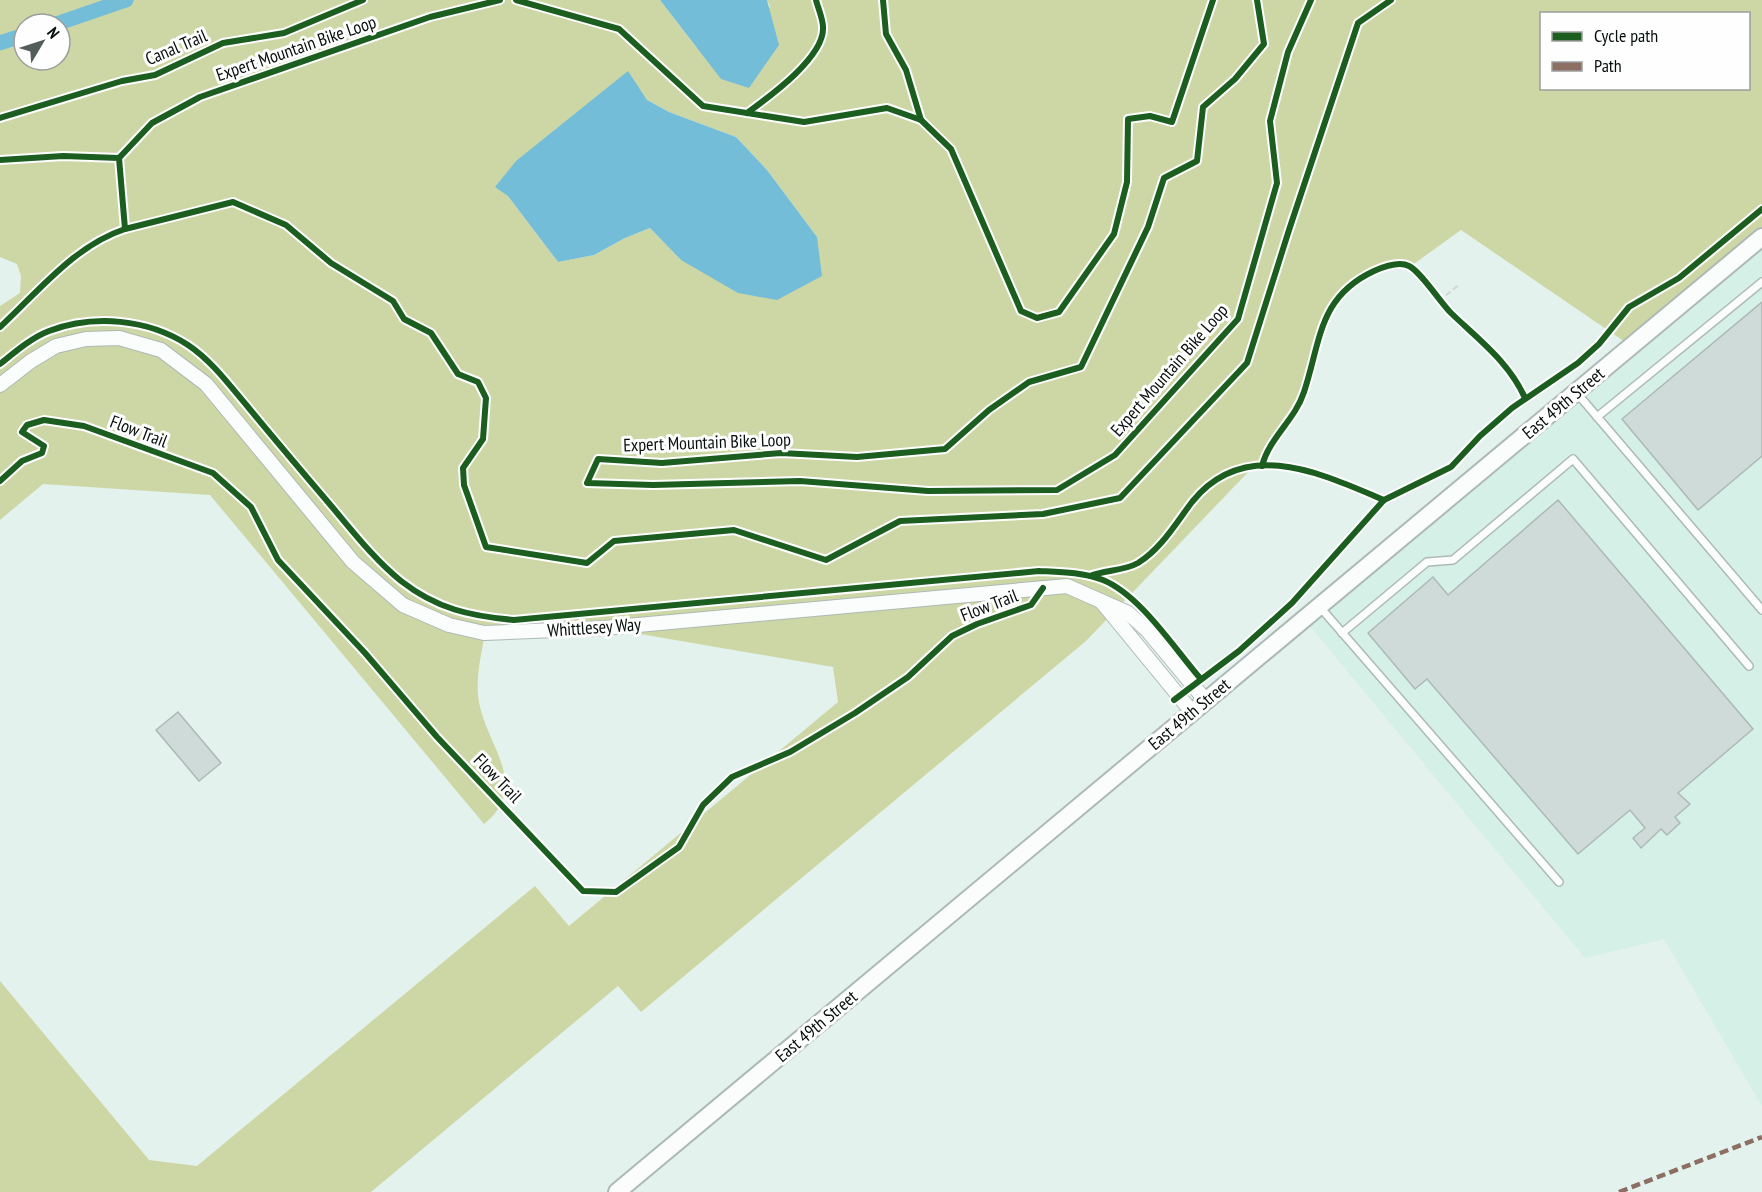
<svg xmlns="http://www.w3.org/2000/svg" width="1762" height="1192" viewBox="0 0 1762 1192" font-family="'PT Sans Narrow',sans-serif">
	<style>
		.built { fill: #d5f0e6 }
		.forest { fill: #cdd7a6; fill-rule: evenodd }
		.water { fill: #73bdd9 }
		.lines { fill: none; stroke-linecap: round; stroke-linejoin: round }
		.canal { stroke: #73bdd9; stroke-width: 15 }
		.building { fill: #cfdbd9; stroke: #adb9b7; stroke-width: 1.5 }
		.service-casing { stroke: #aeb9b5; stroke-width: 10 }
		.minor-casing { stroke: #aeb9b5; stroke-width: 16 }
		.tertiary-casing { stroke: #aeb9b5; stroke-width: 20 }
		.path { stroke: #d2d6d4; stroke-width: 2; stroke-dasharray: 6 3; stroke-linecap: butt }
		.service { stroke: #fbfdfc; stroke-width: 7 }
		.minor { stroke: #fbfdfc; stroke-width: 14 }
		.tertiary { stroke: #fbfdfc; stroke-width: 16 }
		.quiet { stroke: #8d6e63; stroke-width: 4.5; stroke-dasharray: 9 4.5; stroke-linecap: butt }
		.cycleway-casing { stroke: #fefefe; stroke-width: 10 }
		.cycleway { stroke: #1b5e20; stroke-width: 6 }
		.labels { text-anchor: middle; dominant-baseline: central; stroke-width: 6; stroke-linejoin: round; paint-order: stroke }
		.street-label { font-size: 18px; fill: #060e0b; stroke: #fefefe }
	</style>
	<rect width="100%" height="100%" fill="#e3f2ed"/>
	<!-- built -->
	<path class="built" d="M 1762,237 L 1762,1106 L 1664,939 L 1585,958 L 1304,619 Z"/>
	<!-- forest -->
	<path class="forest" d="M 0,0 L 660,0 L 697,48 L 770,7 L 767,0 L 1762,0 L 1762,237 L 1631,346 L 1461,230 L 1411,266 L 1401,264 L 1379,269 L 1361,277 L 1342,293 L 1330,308 L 1320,330 L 1305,391 L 1296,413 L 1254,466 L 1086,641 L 641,1012 L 618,986 L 371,1192 L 0,1192 L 0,981 L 149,1160 L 197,1166 L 535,886 L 569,926 L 838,702 L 833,667 L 605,628 L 485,633 C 481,656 475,680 479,702 C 487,747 531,786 484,824 L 210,495 L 43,484 L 0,520 L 0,306 L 20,293 L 21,276 L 17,264 L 0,257 ZM 1542,14 L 1748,14 L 1748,88 L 1542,88 ZM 24,24 L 60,24 L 60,60 L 24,60 ZM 628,72 L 647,100 L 669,112 L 736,137 L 767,170 L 817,237 L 681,260 L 650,228 L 625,238 L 594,255 L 558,262 L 508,196 Z"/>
	<!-- water -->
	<g class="water">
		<path d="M 660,0 L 767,0 L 779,45 L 749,88 L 721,79 Z"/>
		<path d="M 628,71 L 647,100 L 669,112 L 736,137 L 767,170 L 817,237 L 822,276 L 777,300 L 738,293 L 681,260 L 650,228 L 625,238 L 594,255 L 558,262 L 508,196 L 495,187 L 516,161 Z"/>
	</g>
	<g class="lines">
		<!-- canal -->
		<g class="canal">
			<path d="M 56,24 L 126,0"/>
			<path d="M 0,43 L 24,35"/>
		</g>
	</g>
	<!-- building -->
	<g class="building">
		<path d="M 1762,302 L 1762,456 L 1698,510 L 1622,419 Z"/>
		<path d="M 1558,500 L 1753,729 L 1678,793 L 1690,804 L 1675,817 L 1680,823 L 1667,835 L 1661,829 L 1641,848 L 1633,838 L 1645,828 L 1630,810 L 1578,854 L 1427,679 L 1415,689 L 1368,633 L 1433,577 L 1448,595 Z"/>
		<path d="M 178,712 L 221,763 L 199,781 L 156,730 Z"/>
	</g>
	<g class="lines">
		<!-- service casing -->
		<g class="service-casing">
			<g id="service">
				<path d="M 1576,392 L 1762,610"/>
				<path d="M 1597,417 L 1762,282"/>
				<path d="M 1319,606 L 1559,882"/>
				<path d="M 1342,633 L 1427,562 L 1453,560 L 1573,459 L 1749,666"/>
			</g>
		</g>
		<!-- minor casing -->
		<g class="minor-casing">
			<g id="minor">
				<path d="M 0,385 L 31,361 L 56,346 L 86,339 L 119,338 L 161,350 L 206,384 L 353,562 L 403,605 L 449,625 L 484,633 L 605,628 L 1067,586 L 1128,613 L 1147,630 L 1206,701"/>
				<path d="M 1101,601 L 1192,712"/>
			</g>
		</g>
		<!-- tertiary casing -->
		<g class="tertiary-casing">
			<path id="tertiary" d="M 617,1192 L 1762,237"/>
		</g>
		<!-- path -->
		<path class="path" d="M 1439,301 L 1460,284"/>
		<!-- service -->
		<use href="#service" class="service"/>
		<!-- minor -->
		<use href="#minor" class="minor"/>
		<!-- tertiary -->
		<use href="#tertiary" class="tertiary"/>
		<!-- quiet -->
		<path class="quiet" d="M 1619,1192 L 1762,1137"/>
		<!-- cycleway casing -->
		<g class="cycleway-casing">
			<g id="cycleway">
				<path d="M 516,0 L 619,29 L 703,106 L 804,122 L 887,108 L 921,120 L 951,149 L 1021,311 L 1037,318 L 1059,312 L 1114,234 L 1127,182 L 1128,119 L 1150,116 L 1172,122 L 1213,0"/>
				<path d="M 883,0 L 886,34 L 906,70 L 921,120"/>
				<path d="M 1257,0 L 1264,44 L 1235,79 L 1203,107 L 1197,161 L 1164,178 L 1148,227 L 1081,367 L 1029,382 L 989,410 L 945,449 L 857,457 L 781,453 L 662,463 L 598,459 L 587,483 L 653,485 L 800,481 L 928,491 L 1057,490 L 1115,455 L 1238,319 L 1277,183 L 1270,121 L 1288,52 L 1311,0"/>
				<path d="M 747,113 C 769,97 825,57 823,27 C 823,19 818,8 816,0"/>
				<path d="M 0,118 L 122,81 L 155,75 L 223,43 L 284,33 L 363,0"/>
				<path d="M 119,158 L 152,123 L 200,97 L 430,17 L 500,0"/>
				<path d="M 0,160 L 63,156 L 119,158 L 125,229 C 74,246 39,291 0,327"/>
				<path d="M 125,229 L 233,202 L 286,225 L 331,263 L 393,301 L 404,319 L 431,333 L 458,374 L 478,382 L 486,398 L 483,439 L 463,468 L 464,485 L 486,547 L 587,563 L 614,541 L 734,530 L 826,560 L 900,521 L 1043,514 L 1120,498 L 1247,363 L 1289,230 L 1358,23 L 1391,0"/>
				<path d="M 0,364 C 15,352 31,338 49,331 C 94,314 148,319 188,345 C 212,361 230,386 248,407 C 276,441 304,474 333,508 C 354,533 375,560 401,581 C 437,609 470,616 514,620 L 1039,571 C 1060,572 1082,572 1103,580 C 1140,595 1174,648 1200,678"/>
				<path d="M 1262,466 C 1269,438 1295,420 1304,392 C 1321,341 1318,297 1374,271 C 1383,267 1399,261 1409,266 C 1421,272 1440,302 1451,313 C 1479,340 1509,362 1525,398"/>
				<path d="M 0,481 L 22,461 L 42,453 L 44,446 L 22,432 L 27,425 L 44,420 L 84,426 L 213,473 L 251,507 L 278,560 L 365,653 L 437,737 L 583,891 L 616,892 L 679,847 L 703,805 L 732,777 L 790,752 L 855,713 L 908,677 L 952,636 L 977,624 L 1031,605 L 1043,588"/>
				<path d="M 1090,576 C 1105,570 1124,571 1138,563 C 1161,549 1176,523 1192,502 C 1245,436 1322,474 1384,500"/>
				<path d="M 1174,700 L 1239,651 L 1292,603 L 1384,500 L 1451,467 L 1480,436 L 1512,408 L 1578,363 L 1599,344 L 1629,307 L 1679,278 L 1762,209"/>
			</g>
		</g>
		<!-- cycleway -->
		<use href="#cycleway" class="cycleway"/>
	</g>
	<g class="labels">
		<!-- street labels -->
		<g class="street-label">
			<text transform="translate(176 47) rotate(-23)">Canal Trail</text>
			<text transform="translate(296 48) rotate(-19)">Expert Mountain Bike Loop</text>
			<text transform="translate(1169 370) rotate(-49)">Expert Mountain Bike Loop</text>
			<text transform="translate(1563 403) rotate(-40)">East 49th Street</text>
			<text transform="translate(139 431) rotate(21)">Flow Trail</text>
			<text transform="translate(707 442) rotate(-2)">Expert Mountain Bike Loop</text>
			<text transform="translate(989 605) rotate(-21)">Flow Trail</text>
			<text transform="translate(594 627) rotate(-4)">Whittlesey Way</text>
			<text transform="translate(1189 714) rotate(-40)">East 49th Street</text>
			<text transform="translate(498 778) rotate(46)">Flow Trail</text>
			<text transform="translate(816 1026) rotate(-40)">East 49th Street</text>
		</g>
	</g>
	<!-- legend -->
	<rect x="1540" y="12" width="210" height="78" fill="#fefefe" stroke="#9b9e9d" stroke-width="1.5"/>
	<rect x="1552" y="32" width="30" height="9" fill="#1b5e20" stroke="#9b9e9d" stroke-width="1.5"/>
	<text x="1594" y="42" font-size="18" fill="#060e0b">Cycle path</text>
	<rect x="1552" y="62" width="30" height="9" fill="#8d6e63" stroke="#9b9e9d" stroke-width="1.5"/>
	<text x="1594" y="72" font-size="18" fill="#060e0b">Path</text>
	<!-- north arrow -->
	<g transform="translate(42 42) rotate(51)"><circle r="28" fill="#fefefe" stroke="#9b9e9d" stroke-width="1.5"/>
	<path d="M0-4.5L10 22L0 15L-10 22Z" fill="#535e5a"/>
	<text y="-9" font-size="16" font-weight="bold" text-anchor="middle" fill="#060e0b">N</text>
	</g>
</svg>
